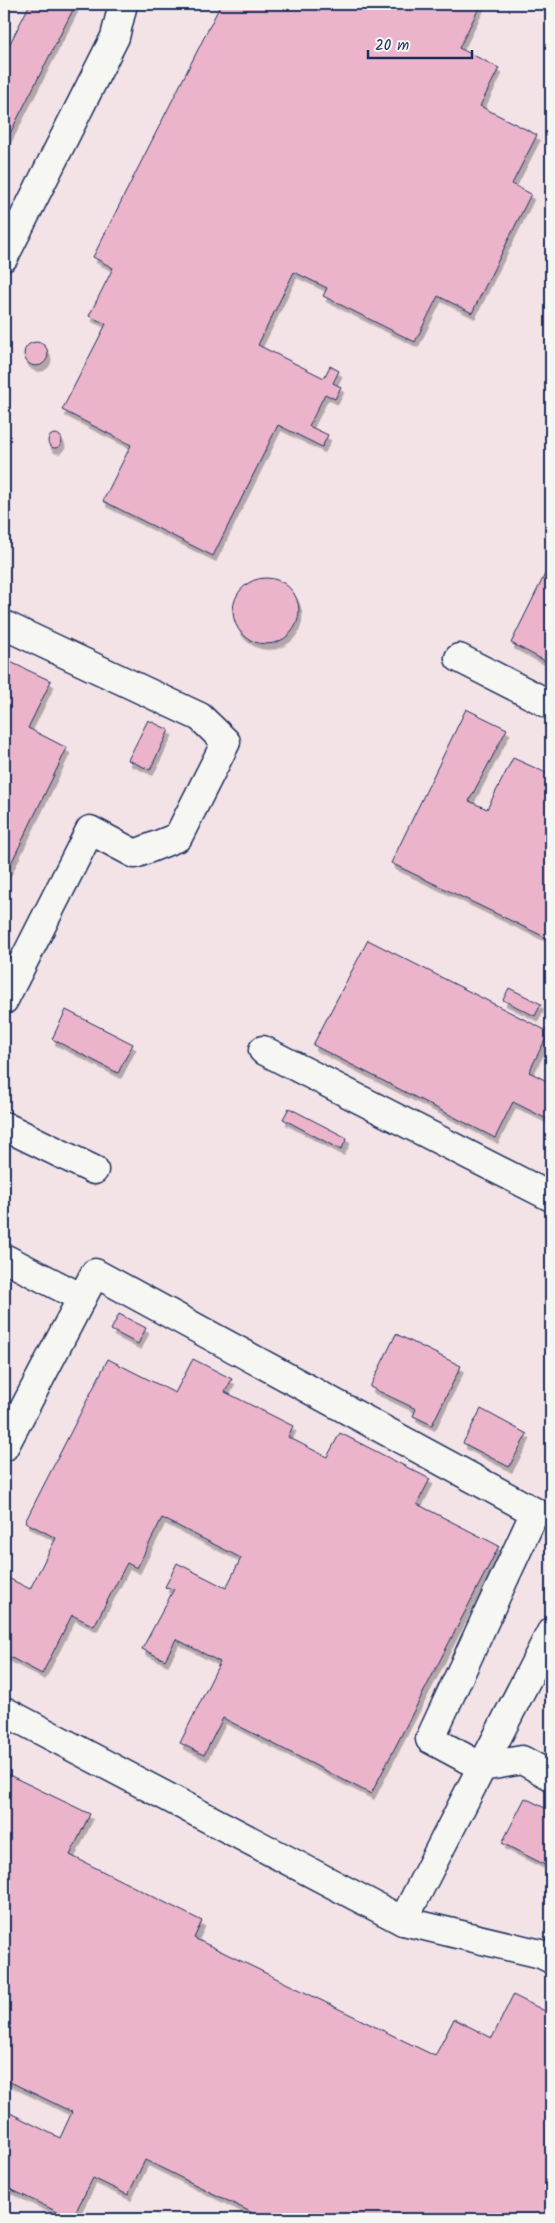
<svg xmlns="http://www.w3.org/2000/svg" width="555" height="2223" viewBox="0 0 555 2223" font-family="Kalam,sans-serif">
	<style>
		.built { fill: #f3e2e6 }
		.building { fill: #ecb4ca; stroke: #1b2f5e; filter: url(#shadow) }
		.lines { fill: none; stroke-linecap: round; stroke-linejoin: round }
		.minor-casing { stroke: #1b2f5e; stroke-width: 31 }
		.minor { stroke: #f6f6f2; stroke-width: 28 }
	</style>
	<defs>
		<filter id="shadow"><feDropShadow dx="3" dy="5.5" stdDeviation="0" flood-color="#0004"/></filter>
	</defs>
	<rect width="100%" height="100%" fill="#f6f6f2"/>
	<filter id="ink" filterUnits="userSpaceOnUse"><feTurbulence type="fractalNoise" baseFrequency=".02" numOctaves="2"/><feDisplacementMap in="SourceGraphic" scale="10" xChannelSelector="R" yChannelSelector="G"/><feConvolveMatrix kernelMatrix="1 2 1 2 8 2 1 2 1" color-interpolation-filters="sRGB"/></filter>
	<g filter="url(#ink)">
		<!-- built -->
		<rect class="built" x="4" y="4" width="547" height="2215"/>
		<!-- building -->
		<g class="building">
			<path d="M 30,4 L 76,4 L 4,145 L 4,55 Z"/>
			<path d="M 221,4 L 481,4 L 459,48 L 499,68 L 480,106 L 537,135 L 512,184 L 531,194 L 472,313 L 438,296 L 415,342 L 323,296 L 327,288 L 294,272 L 258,345 L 324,378 L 330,366 L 339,371 L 333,383 L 341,387 L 335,399 L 325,394 L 309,426 L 328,435 L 322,447 L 278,425 L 213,556 L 103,501 L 131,445 L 62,410 L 106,324 L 89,316 L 113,268 L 93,257 Z"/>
			<circle cx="36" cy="354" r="12"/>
			<circle cx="55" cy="441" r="7"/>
			<path d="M 551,562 L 551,659 L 549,663 L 511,643 Z"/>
			<circle cx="266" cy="611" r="33"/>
			<path d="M 4,659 L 51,681 L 28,728 L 67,748 L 4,878 Z"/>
			<path d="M 466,709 L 507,729 L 469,801 L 487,809 L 513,758 L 551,775 L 551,940 L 391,863 Z"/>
			<path d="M 148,720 L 169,730 L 150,770 L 128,760 Z"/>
			<path d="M 368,940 L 549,1032 L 529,1072 L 551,1083 L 551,1121 L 513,1102 L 495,1138 L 313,1045 Z"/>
			<path d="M 509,988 L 541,1004 L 535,1016 L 503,1000 Z"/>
			<path d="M 66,1010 L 133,1044 L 118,1073 L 52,1039 Z"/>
			<path d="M 289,1108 L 347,1138 L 341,1150 L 283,1119 Z"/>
			<path d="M 119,1314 L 146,1328 L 138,1344 L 111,1330 Z"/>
			<path d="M 396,1334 L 461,1366 L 432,1425 L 413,1416 L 416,1409 L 370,1387 Z"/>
			<path d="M 108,1359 L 175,1393 L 193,1359 L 232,1379 L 225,1392 L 293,1426 L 288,1437 L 327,1457 L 340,1433 L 430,1479 L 417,1504 L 499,1546 L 371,1794 L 223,1718 L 204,1755 L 180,1743 L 220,1662 L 176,1639 L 165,1660 L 142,1649 L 174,1589 L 165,1587 L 177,1563 L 226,1588 L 241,1558 L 162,1518 L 137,1568 L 127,1563 L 94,1626 L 72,1615 L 42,1674 L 4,1654 L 4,1576 L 30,1589 L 56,1538 L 25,1522 Z"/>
			<path d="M 481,1409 L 527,1434 L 509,1467 L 463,1443 Z"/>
			<path d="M 9,1775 L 90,1814 L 70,1855 L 202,1921 L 194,1938 L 435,2056 L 454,2019 L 492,2038 L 513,1995 L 551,2014 L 551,2219 L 265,2219 L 145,2160 L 128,2195 L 93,2178 L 72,2219 L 4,2186 L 4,2110 L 60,2138 L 72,2112 L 4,2079 L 4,1786 Z"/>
			<path d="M 525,1798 L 551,1811 L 551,1868 L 502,1843 Z"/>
		</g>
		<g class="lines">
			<!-- minor casing -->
			<g class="minor-casing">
				<g id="minor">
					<path d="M 4,257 L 115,37 L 123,4"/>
					<path d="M 4,625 L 200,717 L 226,742 L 178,837 L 135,854 L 90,830 L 4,1000"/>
					<path d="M 459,658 L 551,705"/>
					<path d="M 263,1050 L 551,1197"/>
					<path d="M 4,1126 L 94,1170"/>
					<path d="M 4,1258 L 82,1298"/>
					<path d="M 4,1447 L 95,1273 L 535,1512 L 430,1739 L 482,1767 L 522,1760 L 551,1776"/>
					<path d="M 4,1711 L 403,1921 L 541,1954 L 551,1959"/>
					<path d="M 403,1921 L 551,1632"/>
				</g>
			</g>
			<!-- minor -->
			<use href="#minor" class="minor"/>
		</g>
	</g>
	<!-- margin -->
	<rect width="555" height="2223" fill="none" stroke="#f6f6f2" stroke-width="20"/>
	<rect x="10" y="10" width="535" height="2203" fill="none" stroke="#1b2f5e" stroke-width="2" filter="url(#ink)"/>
	<!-- scale -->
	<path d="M368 50v8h104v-8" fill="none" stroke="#1b2f5e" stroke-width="2.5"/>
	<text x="375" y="50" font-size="15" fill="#1b2f5e" stroke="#f6f6f2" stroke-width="4" paint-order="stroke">20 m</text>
</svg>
